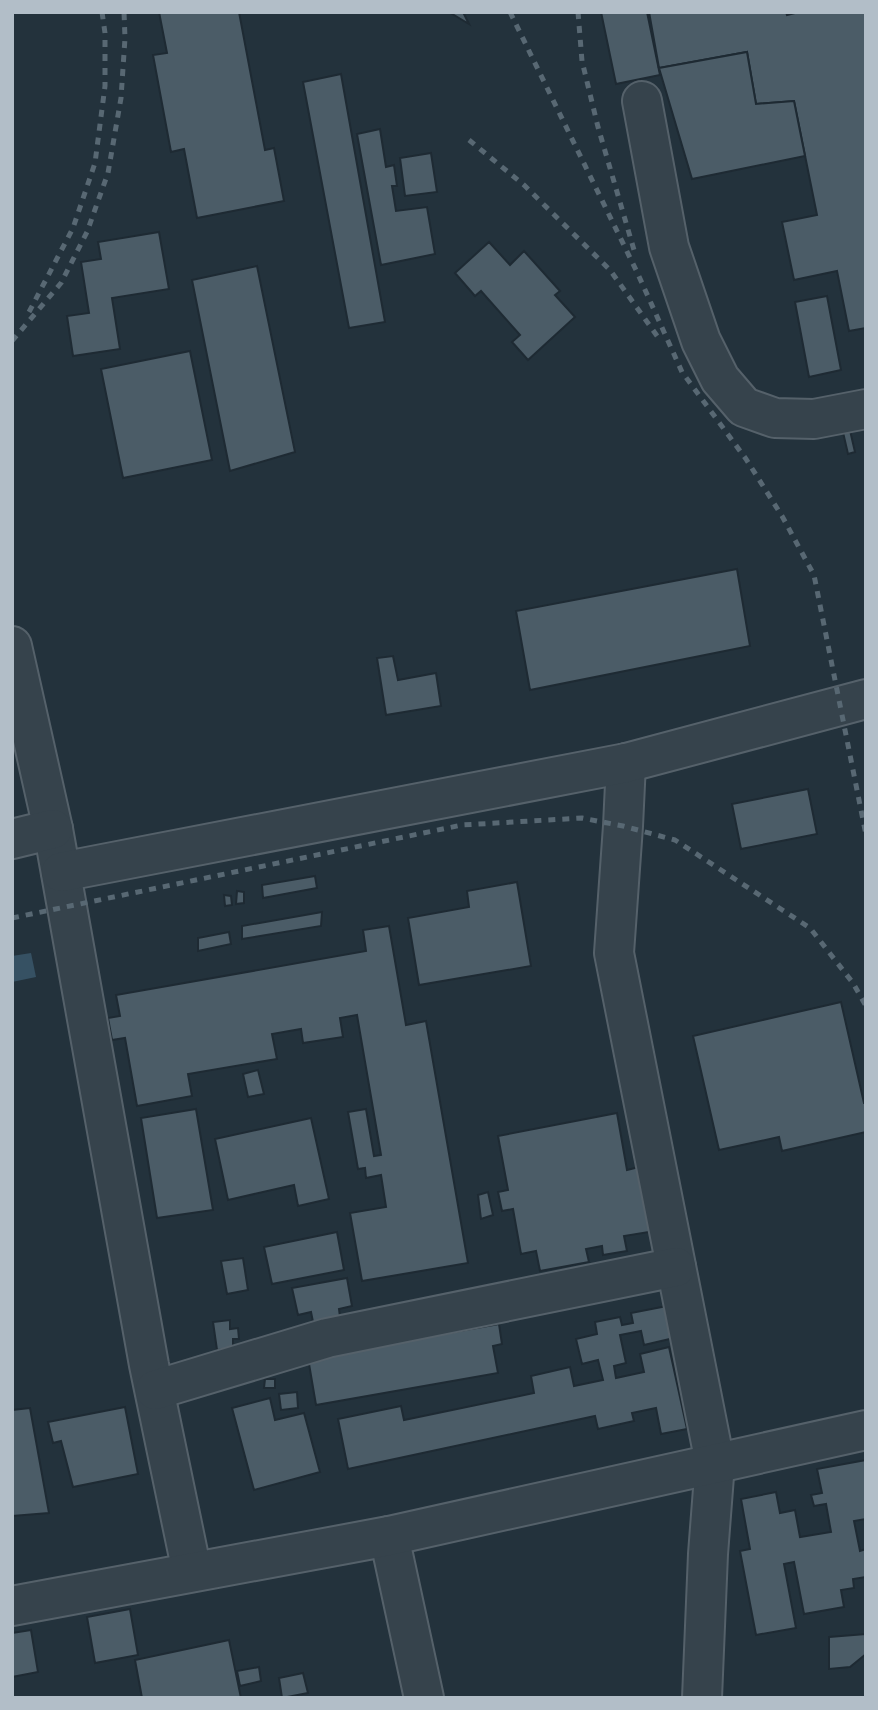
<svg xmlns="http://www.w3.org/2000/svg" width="878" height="1710" viewBox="0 0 878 1710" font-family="Roboto,sans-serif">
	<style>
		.water { fill: #365163 }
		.building { fill: #4b5c67; stroke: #1e2a33; stroke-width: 2 }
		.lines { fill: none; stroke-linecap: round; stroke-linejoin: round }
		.minor-casing { stroke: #55616a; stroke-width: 42 }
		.minor { stroke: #36434c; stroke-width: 38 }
		.rail { stroke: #586873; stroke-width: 5; stroke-dasharray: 7 7; stroke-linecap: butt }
	</style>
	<rect width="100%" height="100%" fill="#23323c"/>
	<!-- water -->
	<path class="water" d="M 31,953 L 36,977 L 12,982 L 12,956 Z"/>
	<!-- building -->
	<g class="building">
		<path d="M 159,12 L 239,12 L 265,150 L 274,148 L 284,201 L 197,218 L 184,149 L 171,152 L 153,55 L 167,53 Z"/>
		<path d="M 449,12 L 463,12 L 469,24 Z"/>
		<path d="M 601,12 L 647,12 L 660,75 L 616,84 Z"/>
		<path d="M 649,12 L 786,12 L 787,15 L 799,12 L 866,12 L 866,328 L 849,331 L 837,271 L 794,280 L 782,222 L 817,215 L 794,101 L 756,104 L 747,52 L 659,68 Z"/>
		<path d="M 747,52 L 756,104 L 794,101 L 805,156 L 692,179 L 659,68 Z"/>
		<path d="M 341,74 L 385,322 L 349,328 L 303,82 Z"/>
		<path d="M 380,129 L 386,167 L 394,165 L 397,186 L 392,186 L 396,211 L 427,207 L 435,254 L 381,265 L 357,134 Z"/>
		<path d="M 431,153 L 437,192 L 405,196 L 400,158 Z"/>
		<path d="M 159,232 L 169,289 L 112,298 L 120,349 L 73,356 L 67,316 L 89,313 L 81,262 L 101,259 L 98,242 Z"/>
		<path d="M 489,242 L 510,265 L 524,251 L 560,291 L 555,295 L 575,317 L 528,360 L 512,342 L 520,335 L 481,291 L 475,296 L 455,273 Z"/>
		<path d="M 257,266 L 295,452 L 230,471 L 192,280 Z"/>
		<path d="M 827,296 L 841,370 L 809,377 L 795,302 Z"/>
		<path d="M 190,351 L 212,460 L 123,478 L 101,369 Z"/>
		<path d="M 849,426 L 855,452 L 848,454 L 842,428 Z"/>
		<path d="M 737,569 L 750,646 L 530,690 L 516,611 Z"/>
		<path d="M 393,656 L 398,680 L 436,673 L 441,706 L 386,715 L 377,658 Z"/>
		<path d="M 808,789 L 817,834 L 741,849 L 732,804 Z"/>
		<path d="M 315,876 L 317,888 L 263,898 L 262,885 Z"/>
		<path d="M 517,882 L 531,966 L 419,985 L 408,918 L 469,907 L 467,891 Z"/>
		<path d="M 237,891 L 244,892 L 244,903 L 236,904 Z"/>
		<path d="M 224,895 L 231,896 L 232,905 L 225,906 Z"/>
		<path d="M 322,912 L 321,926 L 242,939 L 242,926 Z"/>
		<path d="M 389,926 L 406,1025 L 426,1021 L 468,1263 L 362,1281 L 350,1213 L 386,1207 L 381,1175 L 366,1178 L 365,1168 L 358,1169 L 348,1112 L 366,1109 L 374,1156 L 381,1155 L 357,1015 L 340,1018 L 343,1037 L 303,1043 L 301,1029 L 272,1034 L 277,1059 L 188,1074 L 192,1096 L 137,1106 L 125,1038 L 112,1040 L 108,1018 L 120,1016 L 116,995 L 366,951 L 363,930 Z"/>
		<path d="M 229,932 L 231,944 L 198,951 L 198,938 Z"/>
		<path d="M 841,1002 L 864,1103 L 866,1103 L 866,1132 L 782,1151 L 779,1137 L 719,1150 L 693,1036 Z"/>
		<path d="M 258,1070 L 264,1094 L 248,1097 L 243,1074 Z"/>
		<path d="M 196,1109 L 213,1210 L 157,1218 L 141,1118 Z"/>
		<path d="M 617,1113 L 627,1170 L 643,1166 L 655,1231 L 624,1236 L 627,1251 L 603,1255 L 602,1246 L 586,1249 L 589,1262 L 540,1271 L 536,1251 L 521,1254 L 513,1209 L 502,1211 L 498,1192 L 508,1190 L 498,1136 Z"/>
		<path d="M 311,1118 L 329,1199 L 298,1206 L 294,1185 L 228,1200 L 215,1139 Z"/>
		<path d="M 488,1192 L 493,1215 L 481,1219 L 478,1195 Z"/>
		<path d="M 337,1232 L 344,1270 L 272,1284 L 264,1247 Z"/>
		<path d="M 243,1258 L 248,1290 L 227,1294 L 221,1261 Z"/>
		<path d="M 347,1278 L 352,1306 L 339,1309 L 340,1317 L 313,1322 L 311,1312 L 298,1315 L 292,1288 Z"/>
		<path d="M 667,1306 L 674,1338 L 644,1345 L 641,1331 L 620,1335 L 626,1363 L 614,1366 L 616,1378 L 644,1372 L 640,1354 L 669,1347 L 687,1429 L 661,1434 L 656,1408 L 632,1413 L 634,1421 L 598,1429 L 595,1416 L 348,1469 L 338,1419 L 401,1406 L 404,1420 L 534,1393 L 531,1376 L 570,1367 L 574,1386 L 603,1380 L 598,1360 L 582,1364 L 576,1339 L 597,1334 L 595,1322 L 620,1317 L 622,1325 L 633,1323 L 631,1313 Z"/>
		<path d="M 230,1320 L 230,1329 L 238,1328 L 239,1339 L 233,1339 L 233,1349 L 217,1350 L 213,1322 Z"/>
		<path d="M 499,1324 L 502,1344 L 493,1346 L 498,1373 L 316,1405 L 308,1358 Z"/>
		<path d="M 265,1379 L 275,1379 L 275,1388 L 264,1388 Z"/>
		<path d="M 297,1392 L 298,1408 L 281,1410 L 279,1394 Z"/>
		<path d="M 270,1398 L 275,1420 L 304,1413 L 320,1472 L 254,1490 L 232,1408 Z"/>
		<path d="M 125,1407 L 138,1474 L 73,1487 L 61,1441 L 53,1443 L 48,1422 Z"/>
		<path d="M 30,1408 L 49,1513 L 12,1516 L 12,1410 Z"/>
		<path d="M 866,1460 L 866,1519 L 854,1521 L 860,1551 L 866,1549 L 866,1577 L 853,1579 L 854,1588 L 841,1590 L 844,1607 L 804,1614 L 794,1562 L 784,1564 L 796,1628 L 756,1635 L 740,1551 L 750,1549 L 741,1499 L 776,1492 L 780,1513 L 795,1510 L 800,1537 L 831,1532 L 826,1504 L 814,1506 L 811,1495 L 822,1493 L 817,1469 Z"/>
		<path d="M 130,1609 L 138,1655 L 95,1663 L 87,1617 Z"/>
		<path d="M 31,1630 L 38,1672 L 12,1677 L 12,1633 Z"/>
		<path d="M 866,1634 L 866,1654 L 850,1667 L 829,1669 L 829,1637 Z"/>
		<path d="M 229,1640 L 241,1698 L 142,1698 L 135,1660 Z"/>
		<path d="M 259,1667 L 261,1681 L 240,1686 L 237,1671 Z"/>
		<path d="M 303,1673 L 308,1693 L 282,1698 L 279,1678 Z"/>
	</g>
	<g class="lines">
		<!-- minor casing -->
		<g class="minor-casing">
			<g id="minor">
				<path d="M 642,101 L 669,247 L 701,341 L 720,379 L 744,407 L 775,418 L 814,419 L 866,409"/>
				<path d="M 12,646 L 53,829 L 149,1365 L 192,1572"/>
				<path d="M 626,763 L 623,826 L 614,953 L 715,1463 L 708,1554 L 702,1698"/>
				<path d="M 12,839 L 53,829"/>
				<path d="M 61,872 L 626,763 L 866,699"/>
				<path d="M 155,1390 L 327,1338 L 676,1267"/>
				<path d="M 389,1536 L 424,1698"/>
				<path d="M 12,1606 L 389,1536 L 866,1430"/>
			</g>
		</g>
		<!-- minor -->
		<use href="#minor" class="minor"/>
		<!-- rail -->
		<g class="rail">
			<path d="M 510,12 L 637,272 L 682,372 L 746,459 L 782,516 L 814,575 L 866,835"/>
			<path d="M 578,12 L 582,61 L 598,127 L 634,250"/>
			<path d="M 469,140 L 524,185 L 610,270 L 660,340"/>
			<path d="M 29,312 L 73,228 L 95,163 L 105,86 L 105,33 L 102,12"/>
			<path d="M 12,341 L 61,283 L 87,232 L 108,173 L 121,98 L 125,38 L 124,12"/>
			<path d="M 12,918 L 462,825 L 582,818 L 623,826 L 675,840 L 810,928 L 853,983 L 866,1006"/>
		</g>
	</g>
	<!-- border -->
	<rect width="878" height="1710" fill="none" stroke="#b2bec8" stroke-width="28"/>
</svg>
